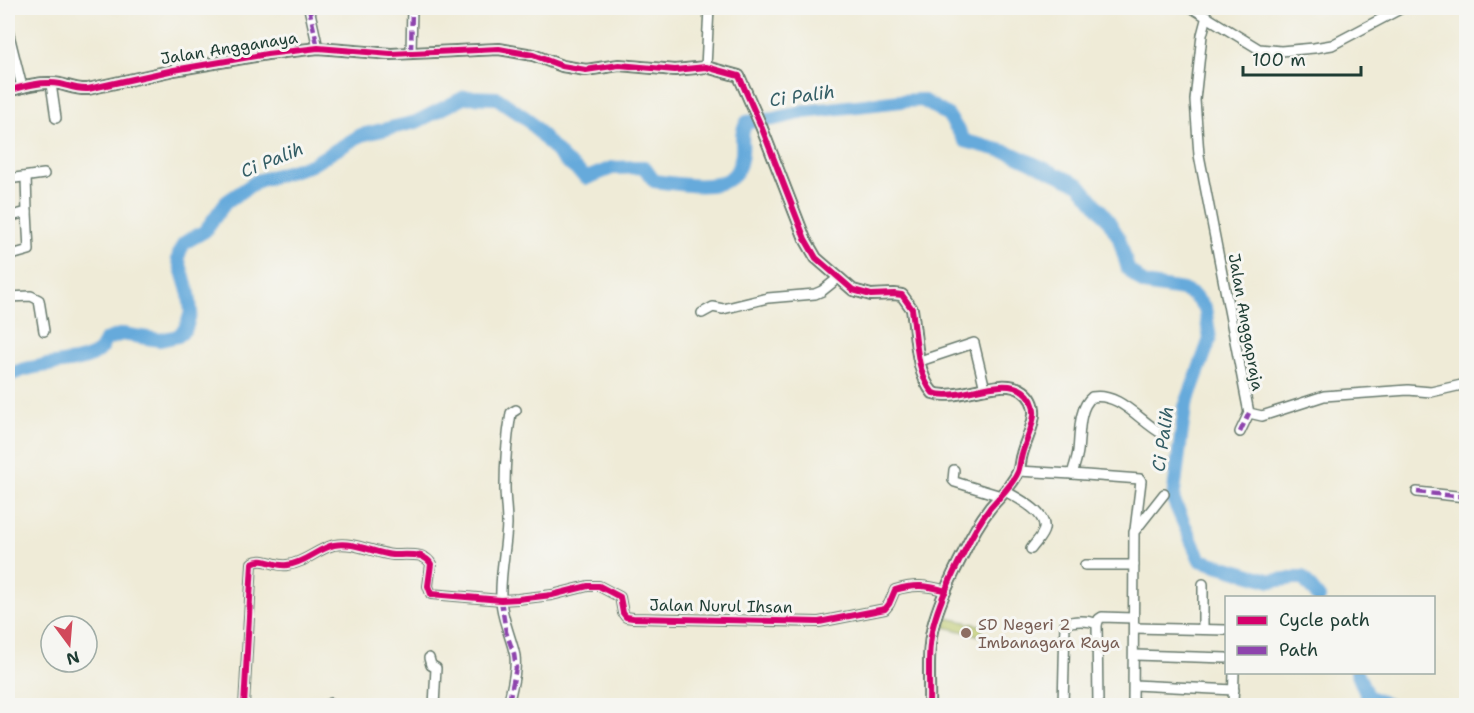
<svg xmlns="http://www.w3.org/2000/svg" width="1474" height="713" viewBox="0 0 1474 713" font-family="'Shantell Sans',sans-serif">
	<style>
		.green { fill: #bcc86a; stroke: #6e824f; stroke-width: 1.5 }
		.lines { fill: none; stroke-linecap: round; stroke-linejoin: round }
		.river { stroke: #66aadb; stroke-width: 14 }
		.minor-casing { stroke: #687a6d; stroke-width: 12 }
		.tertiary-casing { stroke: #687a6d; stroke-width: 14 }
		.minor { stroke: #fff; stroke-width: 9 }
		.tertiary { stroke: #fff; stroke-width: 10 }
		.quiet { stroke: #8e44ad; stroke-width: 4.5; stroke-dasharray: 9 4.5; stroke-linecap: butt }
		.cycleway-casing { stroke: #f6f6f2; stroke-width: 10 }
		.cycleway { stroke: #d6006c; stroke-width: 6 }
		.education-dot { fill: #8d6e63; stroke: #f6f6f2; stroke-width: 2 }
		.labels { text-anchor: middle; dominant-baseline: central; stroke-width: 6; stroke-linejoin: round; paint-order: stroke }
		.street-label { font-size: 16px; fill: #1f3d34; stroke: #f6f6f2 }
		.education-label { font-size: 16px; fill: #785e54; stroke: #f6f6f2; text-anchor: start }
		.water-label { font-size: 18px; font-style: italic; fill: #345e66; stroke: #f6f6f2 }
	</style>
	<rect width="100%" height="100%" fill="#f6f6f2"/>
	<filter id="ink" filterUnits="userSpaceOnUse"><feTurbulence type="fractalNoise" baseFrequency=".0167" numOctaves="2"/><feDisplacementMap in="SourceGraphic" scale="12" xChannelSelector="R" yChannelSelector="G"/><feConvolveMatrix kernelMatrix="1 2 1 2 8 2 1 2 1" color-interpolation-filters="sRGB"/></filter>
	<filter id="wash" filterUnits="userSpaceOnUse"><feTurbulence type="fractalNoise" baseFrequency=".008" numOctaves="4" result="noise"/><feDisplacementMap in="SourceGraphic" scale="24" xChannelSelector="R" yChannelSelector="G"/><feGaussianBlur stdDeviation="1.35" result="paint"/><feColorMatrix in="noise" values="0 0 0 0 0 0 0 0 0 0 0 0 0 0 0 0 0 1.4 0 .05"/><feComposite in="paint" operator="in"/></filter>
	<g filter="url(#wash)">
		<rect width="100%" height="100%" fill="#efebd7"/>
		<!-- green -->
		<path class="green" d="M 947,618 L 983,626 L 981,636 L 945,627 Z"/>
		<g class="lines">
			<!-- river -->
			<g class="river">
				<path d="M 8,376 C 33,361 79,367 98,352 C 102,349 103,345 105,340 L 122,334 L 160,340 L 178,336 L 186,328 L 191,312 L 189,294 L 178,258 L 180,251 L 184,243 L 205,231 L 226,202 L 257,181 L 311,165 L 361,135 L 416,122 L 465,97 L 497,98 L 527,119 L 564,160 L 587,178 L 612,168 L 644,167 L 654,181 C 673,183 712,191 729,179 C 736,175 740,166 741,159 C 745,145 738,135 747,122 L 774,119 L 803,112 L 901,101 L 922,100 L 948,115 L 965,141 L 1011,153 L 1080,185 L 1107,218 L 1119,238 L 1128,269 L 1144,284 L 1183,290 L 1193,295 L 1205,308 L 1210,339 L 1185,407 L 1173,499 L 1200,560 L 1271,581 L 1302,577 L 1319,598"/>
				<path d="M 1357,672 L 1367,696 L 1390,706"/>
			</g>
		</g>
	</g>
	<g filter="url(#ink)">
		<g class="lines">
			<!-- minor casing -->
			<g class="minor-casing">
				<g id="minor">
					<path d="M 309,8 L 318,48"/>
					<path d="M 1192,8 L 1259,49 L 1281,51 L 1314,48 L 1332,45 L 1402,8"/>
					<path d="M 1207,16 L 1202,35 L 1195,100 L 1199,155 L 1249,413 L 1262,416 L 1324,396 L 1408,390 L 1431,392 L 1466,384"/>
					<path d="M 8,31 L 22,87"/>
					<path d="M 411,52 L 412,8"/>
					<path d="M 706,67 L 709,8"/>
					<path d="M 51,84 L 56,118"/>
					<path d="M 8,179 L 44,174"/>
					<path d="M 8,217 L 27,212 L 26,177"/>
					<path d="M 8,256 L 29,250 L 27,212"/>
					<path d="M 8,297 L 31,296 L 39,300 L 44,331"/>
					<path d="M 702,313 L 713,307 L 723,309 L 768,298 L 815,294 L 822,291 L 837,279"/>
					<path d="M 920,361 L 974,343 L 985,389"/>
					<path d="M 1240,432 L 1249,413"/>
					<path d="M 954,470 L 953,480 L 955,482 L 1001,496"/>
					<path d="M 1018,471 L 1072,474 C 1074,467 1077,459 1078,451 C 1080,435 1078,408 1092,397 C 1120,392 1140,422 1163,434"/>
					<path d="M 1072,474 L 1140,479 L 1141,481 L 1135,530"/>
					<path d="M 1005,491 C 1017,498 1047,512 1044,529 C 1043,536 1035,543 1031,549"/>
					<path d="M 1417,492 L 1466,497"/>
					<path d="M 1085,565 L 1134,565"/>
					<path d="M 1097,624 L 1098,706"/>
					<path d="M 1134,628 L 1226,630"/>
					<path d="M 1203,629 L 1203,584"/>
					<path d="M 1135,655 L 1226,658"/>
					<path d="M 429,658 L 431,665 L 436,668 L 434,706"/>
					<path d="M 1134,685 L 1234,690"/>
					<path d="M 330,703 L 330,706"/>
					<path d="M 244,706 L 252,563 C 264,556 274,567 287,565 C 305,563 317,549 334,545 C 353,541 374,553 393,555 C 402,555 412,554 421,556 C 426,558 429,560 431,564 L 428,586 L 431,594 L 501,600 L 518,599 L 552,595 L 588,586 L 599,586 L 620,597 L 623,613 L 626,617 L 633,618 L 819,622 L 885,609 L 889,604 L 895,590 C 914,584 927,585 946,591"/>
					<path d="M 508,706 C 511,689 517,673 515,656 C 511,636 501,618 501,597 C 500,573 506,549 507,524 C 507,511 505,499 505,487 C 505,462 507,437 511,413 L 516,410"/>
					<path d="M 1063,706 L 1065,624 C 1073,620 1089,620 1097,624 L 1099,619 L 1102,617 L 1133,618"/>
					<path d="M 1133,706 L 1134,532 L 1164,494"/>
					<path d="M 1233,706 L 1234,672"/>
					<path d="M 1350,706 L 1351,703"/>
				</g>
			</g>
			<!-- tertiary casing -->
			<g class="tertiary-casing">
				<path id="tertiary" d="M 8,91 C 24,86 42,81 60,84 C 69,86 78,90 88,89 L 174,70 L 267,54 L 318,48 L 391,54 L 499,49 L 533,55 L 562,66 L 586,70 L 619,65 L 675,70 L 706,67 L 739,76 L 761,126 L 805,239 L 816,258 L 853,290 L 871,295 L 894,294 L 902,295 L 912,309 C 916,334 916,374 933,393 C 959,402 1000,375 1023,391 C 1046,408 1027,434 1022,454 C 1020,460 1020,467 1018,472 C 1012,486 999,497 990,508 C 980,521 971,537 964,552 C 953,573 942,596 935,619 C 926,648 930,676 929,706"/>
			</g>
			<!-- minor -->
			<use href="#minor" class="minor"/>
			<!-- tertiary -->
			<use href="#tertiary" class="tertiary"/>
			<!-- quiet -->
			<g class="quiet">
				<path d="M 309,8 L 318,48"/>
				<path d="M 411,52 L 412,8"/>
				<path d="M 1240,432 L 1249,413"/>
				<path d="M 1417,492 L 1466,497"/>
				<path d="M 501,600 L 506,632 L 514,654 L 516,668 L 508,706"/>
				<path d="M 1350,706 L 1351,703"/>
			</g>
			<!-- cycleway casing -->
			<g class="cycleway-casing">
				<g id="cycleway">
					<path d="M 8,91 C 24,86 42,81 60,84 C 69,86 78,90 88,89 L 174,70 L 267,54 L 318,48 L 391,54 L 499,49 L 533,55 L 562,66 L 586,70 L 619,65 L 675,70 L 706,67 L 739,76 L 761,126 L 805,239 L 816,258 L 853,290 L 871,295 L 894,294 L 902,295 L 912,309 C 916,334 916,374 933,393 C 959,402 1000,375 1023,391 C 1046,408 1027,434 1022,454 C 1020,460 1020,467 1018,472 C 1012,486 999,497 990,508 C 980,521 971,537 964,552 C 953,573 942,596 935,619 C 926,648 930,676 929,706"/>
					<path d="M 244,706 L 252,563 C 264,556 274,567 287,565 C 305,563 317,549 334,545 C 353,541 374,553 393,555 C 402,555 412,554 421,556 C 426,558 429,560 431,564 L 428,586 L 431,594 L 501,600 L 518,599 L 552,595 L 588,586 L 599,586 L 620,597 L 623,613 L 626,617 L 633,618 L 819,622 L 885,609 L 889,604 L 895,590 C 914,584 927,585 946,591"/>
				</g>
			</g>
			<!-- cycleway -->
			<use href="#cycleway" class="cycleway"/>
		</g>
	</g>
	<!-- markers -->
	<circle class="education-dot" cx="966" cy="633" r="6"/>
	<g class="labels">
		<!-- street labels -->
		<g class="street-label">
			<text transform="translate(229 48) rotate(-9)">Jalan Angganaya</text>
			<text transform="translate(1246 322) rotate(80)">Jalan Anggapraja</text>
			<text transform="translate(721 606) rotate(1)">Jalan Nurul Ihsan</text>
		</g>
		<!-- education labels -->
		<g class="education-label">
			<text x="978" y="624">SD Negeri 2<tspan x="978" dy="18">Imbanagara Raya</tspan></text>
		</g>
		<!-- water labels -->
		<g class="water-label">
			<text transform="translate(802 96) rotate(-8)">Ci Palih</text>
			<text transform="translate(272 160) rotate(-22)">Ci Palih</text>
			<text transform="translate(1163 439) rotate(-82)">Ci Palih</text>
		</g>
	</g>
	<!-- margin -->
	<rect width="1474" height="713" fill="none" stroke="#f6f6f2" stroke-width="30"/>
	<!-- legend -->
	<rect x="1225" y="596" width="210" height="78" fill="#f6f6f2" stroke="#a0aca6" stroke-width="1.5"/>
	<rect x="1237" y="616" width="30" height="9" fill="#d6006c" stroke="#a0aca6" stroke-width="1.5"/>
	<text x="1279" y="626" font-size="18" fill="#1f3d34">Cycle path</text>
	<rect x="1237" y="646" width="30" height="9" fill="#8e44ad" stroke="#a0aca6" stroke-width="1.5"/>
	<text x="1279" y="656" font-size="18" fill="#1f3d34">Path</text>
	<!-- north arrow -->
	<g transform="translate(69 644) rotate(164)"><circle r="28" fill="#f6f6f2" stroke="#a0aca6" stroke-width="1.5"/>
	<path d="M0-4.5L10 22L0 15L-10 22Z" fill="#d1495b"/>
	<text y="-9" font-size="16" font-weight="bold" text-anchor="middle" fill="#1f3d34">N</text>
	</g>
	<!-- scale -->
	<path d="M1243 66v9h118v-9" fill="none" stroke="#1f3d34" stroke-width="3"/>
	<text x="1252" y="66" font-size="18" fill="#1f3d34" stroke="#f6f6f2" stroke-width="4.5" paint-order="stroke">100 m</text>
</svg>
